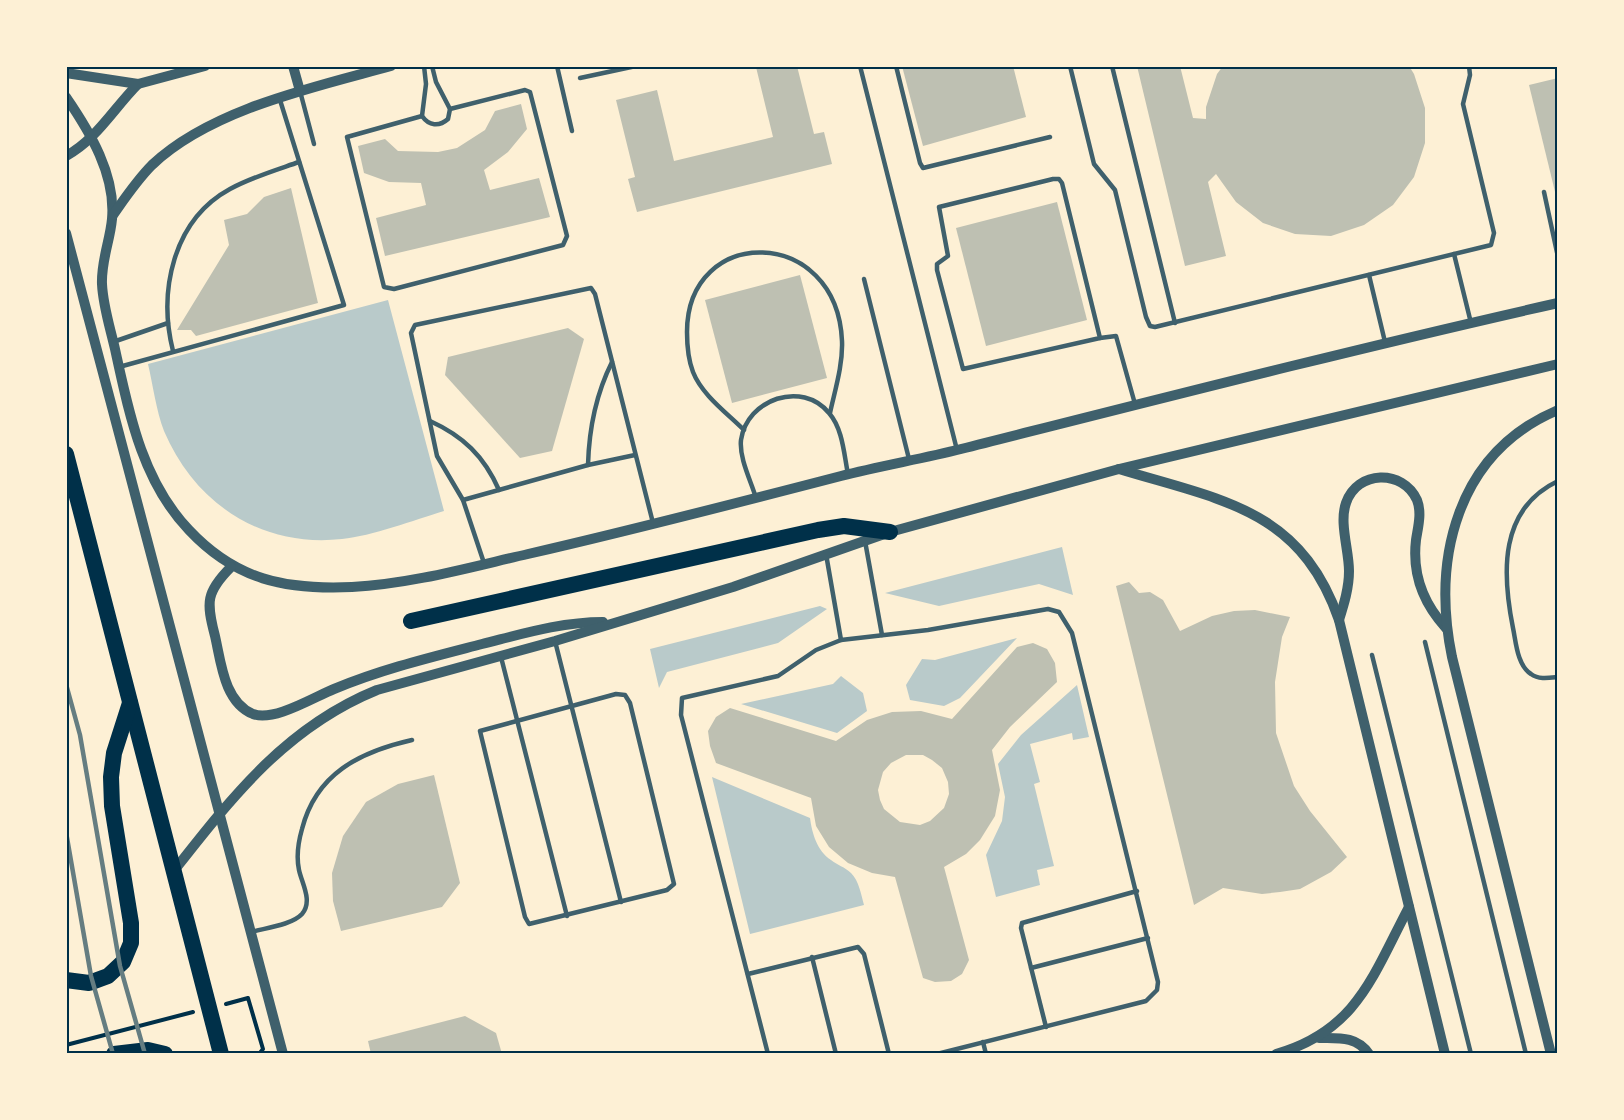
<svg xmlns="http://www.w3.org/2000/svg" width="1624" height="1120" viewBox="0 0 1624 1120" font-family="Jost,sans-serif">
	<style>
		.green { fill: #b9caca }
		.building { fill: #bec0b2; fill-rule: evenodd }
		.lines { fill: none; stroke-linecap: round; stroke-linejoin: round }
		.path { stroke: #003049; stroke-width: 4 }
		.service { stroke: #3f606c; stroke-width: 4.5 }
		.tertiary { stroke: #3f606c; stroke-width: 10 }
		.trunk { stroke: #003049; stroke-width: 16 }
		.rail { stroke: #657d81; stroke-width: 4.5 }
		.neatline { fill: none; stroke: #003049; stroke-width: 2 }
	</style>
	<rect width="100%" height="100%" fill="#fdf0d5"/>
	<!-- green -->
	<g class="green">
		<path d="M 388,300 L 444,511 C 414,520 372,536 342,539 C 262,548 195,504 164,431 C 156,410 153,385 148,364 Z"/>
		<path d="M 1062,547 L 1073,595 L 1039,584 L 939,606 L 885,593 Z"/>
		<path d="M 820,606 L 827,609 L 778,643 L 667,672 L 659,688 L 650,649 Z"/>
		<path d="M 1017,638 L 960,698 L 944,706 L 910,700 L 906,685 L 922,659 L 935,660 Z"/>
		<path d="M 841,676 L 863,693 L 867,711 L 837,733 L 741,704 L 833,684 Z"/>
		<path d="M 1077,685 L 1089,737 L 1073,740 L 1072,733 L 1030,744 L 1040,782 L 1034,784 L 1054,866 L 1037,870 L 1040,885 L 996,897 L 986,855 L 1002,821 L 1005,797 L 998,764 L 1021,735 Z"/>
		<path d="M 712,777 L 810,818 C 812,833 817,851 831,860 C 837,865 845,867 851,873 C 859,881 861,894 864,905 L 750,934 Z"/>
	</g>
	<!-- building -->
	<g class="building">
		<path d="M 797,66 L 814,134 L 824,132 L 832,164 L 637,212 L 628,179 L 635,177 L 616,100 L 657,90 L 674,161 L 773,137 L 756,67 Z"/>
		<path d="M 902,66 L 1013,66 L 1026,117 L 923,146 Z"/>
		<path d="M 1137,66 L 1180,66 L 1193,118 L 1206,119 L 1206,107 L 1217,74 L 1223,66 L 1409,66 L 1414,74 L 1425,108 L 1425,143 L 1414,177 L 1393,205 L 1364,225 L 1331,236 L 1295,234 L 1263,223 L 1236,202 L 1216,174 L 1208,182 L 1226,256 L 1185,266 Z"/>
		<path d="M 1558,78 L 1558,200 L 1557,200 L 1529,85 Z"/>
		<path d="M 521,104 L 527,129 L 508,152 L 484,170 L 490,190 L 539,178 L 550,217 L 385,256 L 376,218 L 426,205 L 421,183 L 389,182 L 364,173 L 358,146 L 385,139 L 398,151 L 438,152 L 457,148 L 485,130 L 495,111 Z"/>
		<path d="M 291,188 L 318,303 L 196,336 L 191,330 L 177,330 L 229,245 L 224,220 L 247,214 L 264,197 Z"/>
		<path d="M 1057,202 L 1087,320 L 986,346 L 956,228 Z"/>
		<path d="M 800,275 L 827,378 L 732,403 L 705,300 Z"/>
		<path d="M 568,328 L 584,339 L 552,451 L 520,458 L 445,375 L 448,357 Z"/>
		<path d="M 1129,582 L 1139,593 L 1150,592 L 1163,600 L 1180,631 L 1212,616 L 1234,611 L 1255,610 L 1290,617 L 1282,637 L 1275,682 L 1276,733 L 1294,786 L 1310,811 L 1347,857 L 1331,872 L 1300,889 L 1280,892 L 1262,894 L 1223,888 L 1194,905 L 1116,586 Z"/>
		<path d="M 1033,643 L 1047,649 L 1055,663 L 1057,682 L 1010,727 L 992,750 L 1000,790 L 995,816 L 980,840 L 966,854 L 944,867 L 969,960 L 962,974 L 951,981 L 935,982 L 923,978 L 895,877 L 872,873 L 848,863 L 829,847 L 816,826 L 811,798 L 716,763 L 710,746 L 708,731 L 716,717 L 730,708 L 836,741 L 867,720 L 892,712 L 921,711 L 952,719 L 1017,647 ZM 906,755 L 923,755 L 932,760 L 942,768 L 948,782 L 949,794 L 944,808 L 930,821 L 920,825 L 900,822 L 884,809 L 880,800 L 878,790 L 883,772 L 891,763 Z"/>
		<path d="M 434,775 L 460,883 L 442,907 L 341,931 L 333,901 L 332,873 L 343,836 L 366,802 L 398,784 Z"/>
		<path d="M 465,1016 L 496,1033 L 502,1054 L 371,1054 L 368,1041 Z"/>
	</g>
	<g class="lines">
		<!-- path -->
		<g class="path">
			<path d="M 226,1004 L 248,998 L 263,1049 L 259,1054"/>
			<path d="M 66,1045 L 193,1012"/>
		</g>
		<!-- service -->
		<g class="service">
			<path d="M 424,66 L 426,84 L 422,116 C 429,126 439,127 448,119 L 450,109 L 436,82 L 432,66"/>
			<path d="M 557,66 L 572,131"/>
			<path d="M 860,66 L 957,450"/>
			<path d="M 896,66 L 920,163 L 923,168 L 1050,137"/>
			<path d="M 1070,66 L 1094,164 L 1115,190 L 1146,317 L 1150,326 L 1155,327 L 1491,245 L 1494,233 L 1463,104 L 1470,75 L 1469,66"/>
			<path d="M 1112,66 L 1175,323"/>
			<path d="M 580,78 L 636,66"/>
			<path d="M 300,91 L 314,144"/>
			<path d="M 422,116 L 347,137 L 384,287 L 394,289 L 563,245 L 567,236 L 530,92 L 525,90 L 450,109"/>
			<path d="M 1053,179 L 1059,179 L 1062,183 L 1100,338 L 963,369 L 937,270 L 937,264 L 948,256 L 939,207 Z"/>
			<path d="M 1544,192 L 1558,257"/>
			<path d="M 1454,254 L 1471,323"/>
			<path d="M 1369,275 L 1385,342"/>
			<path d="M 864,279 L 909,459"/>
			<path d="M 1100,338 L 1116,336 L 1135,404"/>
			<path d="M 113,342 L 168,323"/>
			<path d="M 173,351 C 158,291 173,220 230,189 C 252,177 276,170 299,162"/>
			<path d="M 119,367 L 344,305 L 280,100"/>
			<path d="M 430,421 C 463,436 484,456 499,490"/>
			<path d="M 744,430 C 727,413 702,395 693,372 C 688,359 687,345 687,332 C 687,224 837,225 842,341 C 843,365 835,390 830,413"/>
			<path d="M 588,465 C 589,429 596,394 612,362"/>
			<path d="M 1558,481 C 1499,509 1502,573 1513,628 C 1516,642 1517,665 1531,674 C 1539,680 1549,678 1558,677"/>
			<path d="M 756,498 C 751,481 739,458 741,440 C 747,399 802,380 829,413 C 843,429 844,455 848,474"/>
			<path d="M 463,500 L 588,465 L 635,455"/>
			<path d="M 865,541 L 882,635"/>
			<path d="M 826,554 L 841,640"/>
			<path d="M 484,563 L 463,500 L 437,456 L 411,333 L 415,325 L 591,288 L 595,294 L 653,523"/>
			<path d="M 555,641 L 621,902"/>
			<path d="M 1425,642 L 1526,1054"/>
			<path d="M 1372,655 L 1471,1054"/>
			<path d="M 501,657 L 567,916"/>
			<path d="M 616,694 L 625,695 L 630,703 L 674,884 L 667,890 L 529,924 L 525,917 L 480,731 Z"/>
			<path d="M 251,932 C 265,928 292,925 302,914 C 313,901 302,884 299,870 C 296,856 298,843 302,829 C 316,774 359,752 412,740"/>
			<path d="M 812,957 L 836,1054"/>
			<path d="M 1031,968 L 1148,938"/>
			<path d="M 748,974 L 858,947 L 864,954 L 889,1054"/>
			<path d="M 1046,1027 L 1021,928 L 1022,923 L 1137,891"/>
			<path d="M 983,1042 L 986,1054"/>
			<path d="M 768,1054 L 681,715 L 682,698 L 778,676 L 816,650 L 841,640 L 928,630 L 1048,609 L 1059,612 L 1072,633 L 1158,982 L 1157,990 L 1146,1001 L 937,1054"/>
		</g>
		<!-- tertiary -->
		<g class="tertiary">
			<path d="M 293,66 L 300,91"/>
			<path d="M 66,73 L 138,84 L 205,66"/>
			<path d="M 66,97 C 90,132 116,175 112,219 C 110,241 101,261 102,284 C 103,306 110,327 115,349 C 129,413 142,481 189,530 C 236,580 285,590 352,587 C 411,584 471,567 528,554 C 633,530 737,503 841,476 C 880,466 921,459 961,449 C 1159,399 1358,348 1558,303"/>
			<path d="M 66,156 C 96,140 114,108 138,84"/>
			<path d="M 113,215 C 125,198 137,180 152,165 C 211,109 315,87 391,66"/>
			<path d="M 66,233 L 283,1054"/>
			<path d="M 1119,469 C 1220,500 1300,508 1339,620 L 1445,1054"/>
			<path d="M 231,567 C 206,592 206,602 215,636 C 221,662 224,702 253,714 C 274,722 314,697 334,689 C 382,669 432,657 482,644 C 522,634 561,622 603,622"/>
			<path d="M 1339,620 C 1344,604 1349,588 1349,571 C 1349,550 1339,523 1346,503 C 1357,470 1403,469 1417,500 C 1422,513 1418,527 1416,540 C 1412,574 1423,603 1446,628"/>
			<path d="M 173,872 C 232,797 286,727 377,690 L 555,641 L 733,587 L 890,532 L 1119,469 L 1558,364"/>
			<path d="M 1319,1038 C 1339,1038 1357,1036 1369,1054"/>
			<path d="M 1276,1054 C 1357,1031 1373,975 1409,907"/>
			<path d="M 1551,1054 L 1452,657 C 1432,559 1456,453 1558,410"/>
		</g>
		<!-- trunk -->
		<g class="trunk">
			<path d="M 66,454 L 221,1054"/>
			<path d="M 411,621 L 818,530 L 844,526 L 890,532"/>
			<path d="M 66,980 L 89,983 L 108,976 L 123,962 L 131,943 L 131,923 L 112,806 L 111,777 L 114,753 L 130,703"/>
			<path d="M 114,1054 L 148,1050 L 165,1054"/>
		</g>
		<!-- rail -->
		<g class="rail">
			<path d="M 66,684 L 80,735 L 120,966 L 145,1054"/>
			<path d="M 66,832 L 91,976 L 113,1054"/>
		</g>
	</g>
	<!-- border -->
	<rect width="1624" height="1120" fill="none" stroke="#fdf0d5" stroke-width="135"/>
	<rect x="68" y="68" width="1488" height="984" class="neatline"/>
</svg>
